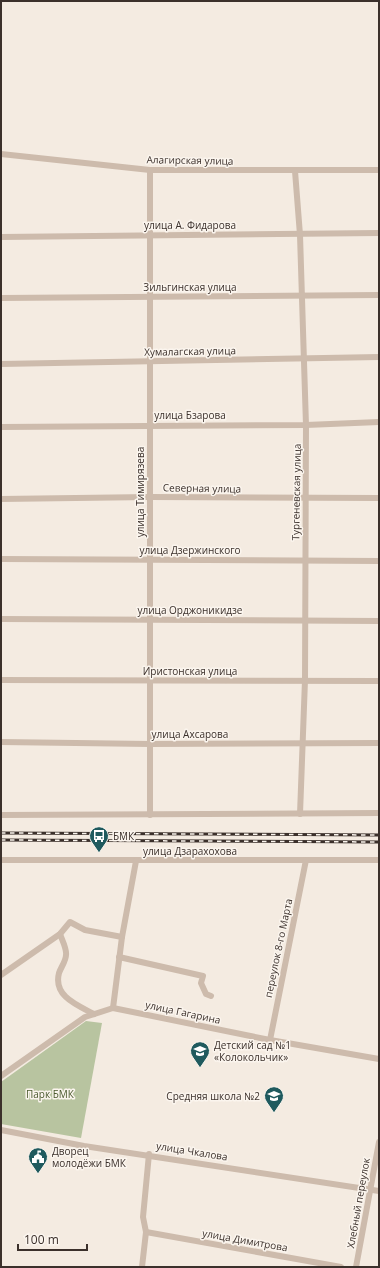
<svg xmlns="http://www.w3.org/2000/svg" width="380" height="1268" viewBox="0 0 380 1268" font-family="'Open Sans',sans-serif">
	<style>
		.green { fill: #b8c4a0 }
		.lines { fill: none; stroke-linecap: round; stroke-linejoin: round }
		.minor { stroke: #cdbbac; stroke-width: 6 }
		.rail-casing { stroke: #3b302b; stroke-width: 3 }
		.rail { stroke: #fbf5ee; stroke-width: 1.5; stroke-dasharray: 4.5; stroke-linecap: butt }
		.labels { text-anchor: middle; dominant-baseline: central; stroke-width: 3; stroke-linejoin: round; paint-order: stroke }
		.street-label { font-size: 10px; fill: #3b302b; stroke: #fbf5ee }
		.poi-label { font-size: 10px; fill: #3b302b; stroke: #fbf5ee; text-anchor: start }
		.park-label { font-size: 10px; fill: #4a5a2e; stroke: #fbf5ee }
	</style>
	<rect width="100%" height="100%" fill="#f4ebe1"/>
	<!-- green -->
	<path class="green" d="M 86,1021 L 102,1023 L 81,1138 L 1,1124 L 1,1082 Z"/>
	<g class="lines">
		<!-- minor -->
		<g class="minor">
			<path d="M 1,154 L 150,170 L 379,170"/>
			<path d="M 295,171 L 300,235 L 306,425 L 305,680 L 300,814"/>
			<path d="M 1,237 L 379,233"/>
			<path d="M 1,298 L 379,295"/>
			<path d="M 1,364 L 379,357"/>
			<path d="M 1,427 L 306,425 L 379,422"/>
			<path d="M 1,499 L 150,497 L 379,498"/>
			<path d="M 1,559 L 379,561"/>
			<path d="M 1,619 L 379,621"/>
			<path d="M 1,680 L 379,681"/>
			<path d="M 1,742 L 150,744 L 379,743"/>
			<path d="M 1,815 L 379,813"/>
			<path d="M 150,815 L 150,170"/>
			<path d="M 1,860 L 379,860"/>
			<path d="M 60,934 C 62,940 67,949 66,955 C 66,961 61,967 59,973 C 53,996 77,1005 94,1014"/>
			<path d="M 119,957 L 203,976 L 201,983 L 206,994 L 211,996"/>
			<path d="M 1,975 L 60,934 L 70,922 L 85,930 L 122,937"/>
			<path d="M 113,1008 L 122,937 L 136,861"/>
			<path d="M 270,1040 L 306,860"/>
			<path d="M 1,1076 L 85,1017 L 113,1008 L 270,1040 L 379,1059"/>
			<path d="M 1,1130 L 84,1146 L 379,1191"/>
			<path d="M 146,1232 L 341,1267"/>
			<path d="M 142,1267 L 146,1232 L 143,1217 L 149,1154"/>
			<path d="M 356,1267 L 379,1142"/>
		</g>
		<!-- rail casing -->
		<g class="rail-casing">
			<g id="rail">
				<path d="M 1,833 L 379,835"/>
				<path d="M 1,840 L 379,842"/>
			</g>
		</g>
		<!-- rail -->
		<use href="#rail" class="rail"/>
	</g>
	<!-- icons -->
	<defs>
		<g id="bus-pin" transform="scale(1)"><path d="M0 17L-7.5 6A9.5 9.5 0 1 1 7.5 6Z" fill="#1f5a5e" stroke="#fbf5ee"/><path d="M-5-6H5V4H4V6H2V4H-2V6H-4V4H-5ZM-3.5-4V0h7V-4ZM-3.5 1.2v1.5H-2V1.2ZM2 1.2v1.5H3.5V1.2Z" fill="#fff"/></g>
		<g id="school-pin" transform="scale(1)"><path d="M0 17L-7.5 6A9.5 9.5 0 1 1 7.5 6Z" fill="#1f5a5e" stroke="#fbf5ee"/><path d="M0-5L7-2L0 1L-7-2ZM-4 1L0 2.5L4 1V4Q0 6-4 4Z" fill="#fff"/></g>
		<g id="civic-pin" transform="scale(1)"><path d="M0 17L-7.5 6A9.5 9.5 0 1 1 7.5 6Z" fill="#1f5a5e" stroke="#fbf5ee"/><path d="M-.6-6.5H3V-4.5H.6V-3L4-1V1h2V6H-6V1h2V-1L-.6-3ZM-1.2 2.5V6h2.4V2.5Z" fill="#fff"/></g>
	</defs>
	<g fill-rule="evenodd">
		<use href="#bus-pin" x="99" y="836"/>
		<use href="#school-pin" x="200" y="1051"/>
		<use href="#school-pin" x="274" y="1096"/>
		<use href="#civic-pin" x="38" y="1157"/>
	</g>
	<g class="labels">
		<!-- street labels -->
		<g class="street-label">
			<text transform="translate(190 160) rotate(1)">Алагирская улица</text>
			<text x="190" y="225">улица А. Фидарова</text>
			<text x="190" y="287">Зильгинская улица</text>
			<text transform="translate(190 351) rotate(-1)">Хумалагская улица</text>
			<text x="190" y="415">улица Бзарова</text>
			<text transform="translate(202 488) rotate(1)">Северная улица</text>
			<text transform="translate(140 492) rotate(-90)">улица Тимирязева</text>
			<text transform="translate(296 492) rotate(-89)">Тургеневская улица</text>
			<text x="190" y="550">улица Дзержинского</text>
			<text x="190" y="610">улица Орджоникидзе</text>
			<text x="190" y="671">Иристонская улица</text>
			<text x="190" y="734">улица Ахсарова</text>
			<text x="190" y="851">улица Дзарахохова</text>
			<text transform="translate(278 948) rotate(-78)">переулок 8-го Марта</text>
			<text transform="translate(183 1012) rotate(12)">улица Гагарина</text>
			<text transform="translate(192 1151) rotate(9)">улица Чкалова</text>
			<text transform="translate(358 1203) rotate(-80)">Хлебный переулок</text>
			<text transform="translate(245 1240) rotate(10)">улица Димитрова</text>
		</g>
		<!-- poi labels -->
		<g class="poi-label">
			<text x="113" y="836">БМК</text>
			<text x="214" y="1045">Детский сад №1<tspan x="214" dy="12">«Колокольчик»</tspan></text>
			<text x="260" y="1096" text-anchor="end">Средняя школа №2</text>
			<text x="52" y="1151">Дворец<tspan x="52" dy="12">молодёжи БМК</tspan></text>
		</g>
		<!-- park labels -->
		<g class="park-label">
			<text x="50" y="1094">Парк БМК</text>
		</g>
	</g>
	<!-- border -->
	<rect width="380" height="1268" fill="none" stroke="#3b302b" stroke-width="4"/>
	<!-- scale -->
	<path d="M18 1244v6h69v-6" fill="none" stroke="#3b302b" stroke-width="2"/>
	<text x="24" y="1244" font-size="12" fill="#3b302b" stroke="#fbf5ee" stroke-width="3" paint-order="stroke">100 m</text>
</svg>
